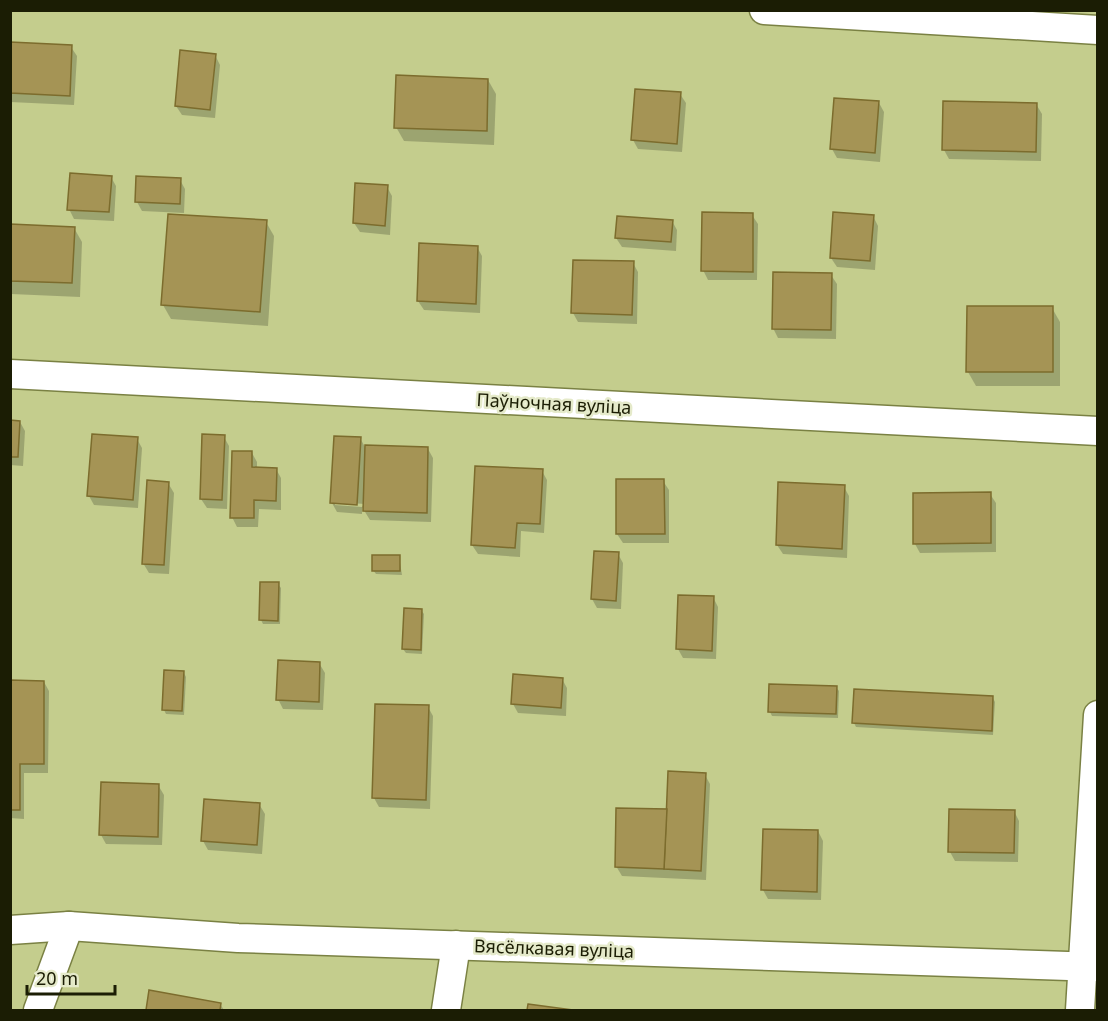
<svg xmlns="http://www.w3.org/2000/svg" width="1108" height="1021" viewBox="0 0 1108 1021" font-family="'Noto Sans',sans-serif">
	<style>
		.shadow { fill: #0003 }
		.building { fill: #a59455; stroke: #7c6c2d; stroke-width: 1.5 }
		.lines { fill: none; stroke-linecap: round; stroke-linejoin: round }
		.minor-casing { stroke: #7a8143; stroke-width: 31 }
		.minor { stroke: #fff; stroke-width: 28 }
		.labels { text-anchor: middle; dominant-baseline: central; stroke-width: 5; stroke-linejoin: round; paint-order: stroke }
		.street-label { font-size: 18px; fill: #1b1d04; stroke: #e5eaca }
	</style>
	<rect width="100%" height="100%" fill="#c4cd8d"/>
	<!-- shadow -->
	<g class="shadow">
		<path d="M 10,44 L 71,47 L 77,56 L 74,105 L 10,102 Z"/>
		<path d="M 215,55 L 220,65 L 215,118 L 182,115 L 176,106 Z"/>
		<path d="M 488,80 L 496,94 L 494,145 L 404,141 L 396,127 Z"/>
		<path d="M 636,91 L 680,94 L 686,103 L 682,152 L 638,149 L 633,140 Z"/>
		<path d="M 879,103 L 884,112 L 880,162 L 837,158 L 832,149 Z"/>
		<path d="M 1036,104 L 1042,114 L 1041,161 L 949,159 L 944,150 Z"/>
		<path d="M 111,177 L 116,186 L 114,221 L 74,219 L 69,209 Z"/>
		<path d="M 180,180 L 185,189 L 184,213 L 142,211 L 137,202 Z"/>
		<path d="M 357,185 L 387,187 L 392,196 L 390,235 L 360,232 L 354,223 Z"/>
		<path d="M 752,215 L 758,224 L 757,280 L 708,280 L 703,270 Z"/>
		<path d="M 873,216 L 878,226 L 875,270 L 837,267 L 831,258 Z"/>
		<path d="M 672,221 L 677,230 L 676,251 L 622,247 L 616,238 Z"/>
		<path d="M 266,222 L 274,236 L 268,326 L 171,319 L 163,305 Z"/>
		<path d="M 10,226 L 74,228 L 82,242 L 80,297 L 11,294 Z"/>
		<path d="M 477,247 L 482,256 L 480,313 L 424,310 L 418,301 Z"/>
		<path d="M 633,263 L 638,272 L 637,324 L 578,322 L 573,313 Z"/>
		<path d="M 831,275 L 837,284 L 836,339 L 778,338 L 773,328 Z"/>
		<path d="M 1052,308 L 1060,322 L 1060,386 L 976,386 L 968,372 Z"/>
		<path d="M 10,422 L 20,422 L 25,431 L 23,466 L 10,465 Z"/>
		<path d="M 224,437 L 229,446 L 227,509 L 207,508 L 201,499 Z"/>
		<path d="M 360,438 L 365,447 L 428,449 L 433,458 L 431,522 L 370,520 L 362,507 L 365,504 L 335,502 L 335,505 L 362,507 L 362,514 L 337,512 L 332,503 Z"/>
		<path d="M 137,439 L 142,448 L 138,508 L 94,505 L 89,496 Z"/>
		<path d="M 252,453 L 257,462 L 257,469 L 276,469 L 281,478 L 281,510 L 259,509 L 258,527 L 237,527 L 232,517 Z"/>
		<path d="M 542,471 L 547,480 L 544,533 L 521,531 L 520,557 L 478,554 L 472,545 Z"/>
		<path d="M 663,481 L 669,490 L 669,543 L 623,543 L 617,534 Z"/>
		<path d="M 168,483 L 174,493 L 169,574 L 149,573 L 143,563 Z"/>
		<path d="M 844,487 L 849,496 L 847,558 L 783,554 L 777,545 Z"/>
		<path d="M 990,494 L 996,503 L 996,552 L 920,553 L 915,544 Z"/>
		<path d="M 618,554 L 623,563 L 621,609 L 597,608 L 592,599 Z"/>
		<path d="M 399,557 L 402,575 L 376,574 L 373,570 Z"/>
		<path d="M 278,584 L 281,588 L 280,624 L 263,624 L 261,620 Z"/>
		<path d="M 713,597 L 718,607 L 716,659 L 683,658 L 678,649 Z"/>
		<path d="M 421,610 L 424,614 L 422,654 L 406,653 L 403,649 Z"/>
		<path d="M 319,663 L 325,673 L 323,710 L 283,709 L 278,699 Z"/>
		<path d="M 184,673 L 186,677 L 184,715 L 166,714 L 164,710 Z"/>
		<path d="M 562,679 L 567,688 L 566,716 L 518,713 L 513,704 Z"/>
		<path d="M 10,682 L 44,682 L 49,691 L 48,773 L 24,773 L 24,819 L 10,818 Z"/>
		<path d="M 770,686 L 836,687 L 839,691 L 838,718 L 772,716 L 770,712 Z"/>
		<path d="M 855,690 L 993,698 L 995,702 L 993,735 L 856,727 L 854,723 Z"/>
		<path d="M 428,707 L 433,716 L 430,809 L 379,807 L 374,798 Z"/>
		<path d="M 705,775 L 710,784 L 706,880 L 622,876 L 616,866 Z"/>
		<path d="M 158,785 L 164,795 L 162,845 L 106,844 L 101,835 Z"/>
		<path d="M 259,804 L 265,814 L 262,854 L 208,850 L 203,841 Z"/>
		<path d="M 1014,811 L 1019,821 L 1018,862 L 955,861 L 950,852 Z"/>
		<path d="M 818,831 L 823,841 L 821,900 L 768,899 L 763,890 Z"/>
		<path d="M 150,992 L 220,1004 L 224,1010 L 147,1010 Z"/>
	</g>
	<!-- building -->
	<g class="building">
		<path d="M 10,42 L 72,45 L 70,96 L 10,93 Z"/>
		<path d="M 180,50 L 216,54 L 210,110 L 175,106 Z"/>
		<path d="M 396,75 L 488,79 L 487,131 L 394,128 Z"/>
		<path d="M 635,89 L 681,92 L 677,144 L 631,140 Z"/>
		<path d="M 834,98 L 879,101 L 875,153 L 830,149 Z"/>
		<path d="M 943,101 L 1037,103 L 1036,152 L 942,150 Z"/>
		<path d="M 70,173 L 112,176 L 109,212 L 67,210 Z"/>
		<path d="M 136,176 L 181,178 L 180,204 L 135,202 Z"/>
		<path d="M 355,183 L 388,185 L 385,226 L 353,223 Z"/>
		<path d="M 702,212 L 753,213 L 753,272 L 701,271 Z"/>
		<path d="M 833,212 L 874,215 L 870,261 L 830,258 Z"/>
		<path d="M 168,214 L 267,220 L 260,312 L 161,305 Z"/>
		<path d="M 617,216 L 673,220 L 671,242 L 615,238 Z"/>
		<path d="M 10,224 L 75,227 L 72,283 L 10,281 Z"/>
		<path d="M 419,243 L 478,246 L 476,304 L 417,301 Z"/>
		<path d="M 573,260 L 634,261 L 632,315 L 571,313 Z"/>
		<path d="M 773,272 L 832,273 L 831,330 L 772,329 Z"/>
		<path d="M 967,306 L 1053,306 L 1053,372 L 966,372 Z"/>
		<path d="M 10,420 L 20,421 L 18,457 L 10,457 Z"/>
		<path d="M 92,434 L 138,437 L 133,500 L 87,496 Z"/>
		<path d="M 202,434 L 225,435 L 222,500 L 200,499 Z"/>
		<path d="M 334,436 L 361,437 L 357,505 L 330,503 Z"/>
		<path d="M 365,445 L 428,447 L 427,513 L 363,511 Z"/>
		<path d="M 232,451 L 252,451 L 252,467 L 277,468 L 276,501 L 254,500 L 254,518 L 230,518 Z"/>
		<path d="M 475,466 L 543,469 L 540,524 L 517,523 L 515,548 L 471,545 Z"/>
		<path d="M 616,479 L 664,479 L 665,534 L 616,534 Z"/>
		<path d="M 147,480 L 169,482 L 164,565 L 142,564 Z"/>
		<path d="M 778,482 L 845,485 L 842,549 L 776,545 Z"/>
		<path d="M 991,492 L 991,543 L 913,544 L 913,493 Z"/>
		<path d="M 594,551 L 619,552 L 616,601 L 591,599 Z"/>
		<rect x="372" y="555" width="28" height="16"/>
		<path d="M 260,582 L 279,582 L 278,621 L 259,620 Z"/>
		<path d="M 678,595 L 714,596 L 712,651 L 676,649 Z"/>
		<path d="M 404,608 L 422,609 L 421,650 L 402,649 Z"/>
		<path d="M 278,660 L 320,662 L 319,702 L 276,700 Z"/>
		<path d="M 164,670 L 184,671 L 182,711 L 162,710 Z"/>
		<path d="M 513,674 L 563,678 L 561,708 L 511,704 Z"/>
		<path d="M 10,680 L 44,681 L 44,764 L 20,764 L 20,810 L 10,810 Z"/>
		<path d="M 769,684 L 837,686 L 836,714 L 768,712 Z"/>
		<path d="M 854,689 L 993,696 L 992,731 L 852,723 Z"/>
		<path d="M 375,704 L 429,705 L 426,800 L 372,798 Z"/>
		<path d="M 668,771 L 706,773 L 701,871 L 664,869 Z"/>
		<path d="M 101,782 L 159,784 L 158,837 L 99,835 Z"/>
		<path d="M 204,799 L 260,803 L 257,845 L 201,841 Z"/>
		<path d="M 616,808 L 667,809 L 664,869 L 615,867 Z"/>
		<path d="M 949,809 L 1015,810 L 1014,853 L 948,852 Z"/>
		<path d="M 763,829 L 818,830 L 817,892 L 761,890 Z"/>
		<path d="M 149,990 L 221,1003 L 220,1010 L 146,1010 Z"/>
		<path d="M 528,1004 L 573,1010 L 527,1010 Z"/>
	</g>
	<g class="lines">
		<!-- minor casing -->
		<g class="minor-casing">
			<g id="minor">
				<path d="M 764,10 L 1098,30"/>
				<path d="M 10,374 L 1098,431"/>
				<path d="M 10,930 L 69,926 L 238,938 L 1098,967"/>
				<path d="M 38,1010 L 69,926"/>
				<path d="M 446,1010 L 456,945"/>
				<path d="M 1080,1010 L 1098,715"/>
			</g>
		</g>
		<!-- minor -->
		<use href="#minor" class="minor"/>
	</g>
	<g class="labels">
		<!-- street labels -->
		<g class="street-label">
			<text transform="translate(554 403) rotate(3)">Паўночная вуліца</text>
			<text transform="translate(554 948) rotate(2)">Вясёлкавая вуліца</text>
		</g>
	</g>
	<!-- border -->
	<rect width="1108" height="1021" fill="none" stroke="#1b1d04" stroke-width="24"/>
	<!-- scale -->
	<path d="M27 985v9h88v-9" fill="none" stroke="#1b1d04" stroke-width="3"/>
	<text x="36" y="985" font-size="18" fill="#1b1d04" stroke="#e5eaca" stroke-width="4.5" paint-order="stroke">20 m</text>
</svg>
